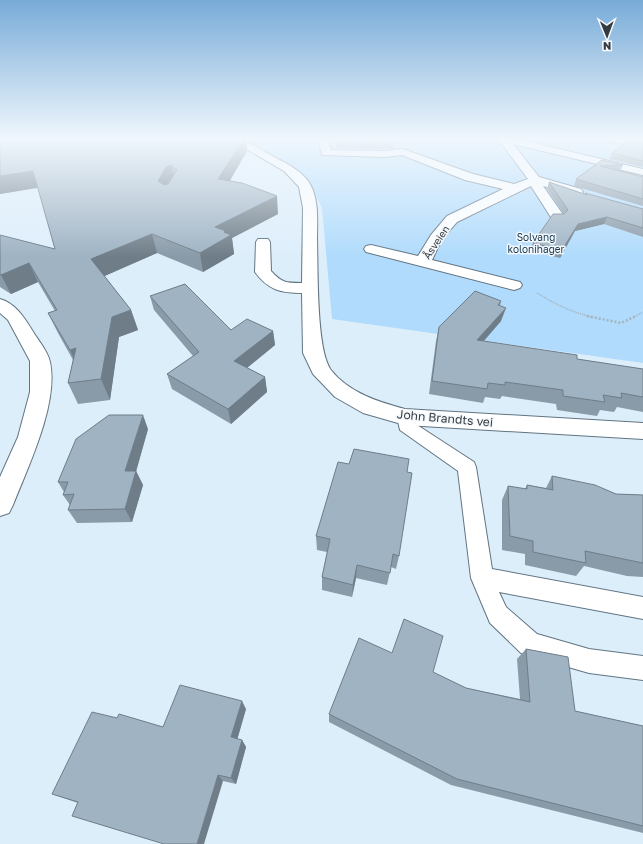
<svg xmlns="http://www.w3.org/2000/svg" width="643" height="844" viewBox="0 0 643 844" font-family="'Golos Text',sans-serif">
	<style>
		.green { fill: #b0dbfc }
		.lines { fill: none; stroke-linecap: round; stroke-linejoin: round }
		.service-casing { stroke: #617482; stroke-width: 2 }
		.minor-casing { stroke: #617482; stroke-width: 2 }
		.path-far1 { stroke: #a5b3bd; stroke-width: 1.5; stroke-dasharray: 1 1; stroke-linecap: butt }
		.path { stroke: #a5b3bd; stroke-width: 2.5; stroke-dasharray: 2 2; stroke-linecap: butt }
		.service { fill: #fff; fill-rule: evenodd }
		.minor { fill: #fff; fill-rule: evenodd }
		.wall { fill: #899aa8 }
		.shaded-wall { fill: #6f7d88 }
		.building { fill: #9fb3c3; stroke: #6f7d88; fill-rule: evenodd }
		.labels { text-anchor: middle; dominant-baseline: central; stroke-width: 3; stroke-linejoin: round; paint-order: stroke }
		.far-park-label { font-size: 10px; fill: #143951; stroke: #f5f9fd }
		.far-street-label { font-size: 10px; fill: #333b41; stroke: #f5f9fd }
		.street-label { font-size: 12px; fill: #333b41; stroke: #f5f9fd }
	</style>
	<rect width="100%" height="100%" fill="#ddeefb"/>
	<!-- green -->
	<path class="green" d="M 0,139 L 643,139 L 643,363 L 332,319 L 322,208 L 306,176 L 283,161 L 234,140 Z"/>
	<g class="lines">
		<!-- service casing -->
		<g class="service-casing">
			<path id="service" d="M 405,411 L 411,413 L 414,423 L 474,462 L 476,467 L 492,569 L 643,597 L 643,619 L 499,592 L 506,607 L 537,634 L 589,649 L 643,656 L 643,680 L 589,673 L 530,656 L 521,653 L 490,623 L 471,578 L 458,471 L 400,430 L 397,417 L 399,413 Z"/>
		</g>
		<!-- minor casing -->
		<g class="minor-casing">
			<g id="minor">
				<path d="M 229,139 C 248,139 259,149 276,158 C 288,164 305,173 311,186 C 319,202 317,222 317,239 C 318,268 316,350 331,370 C 349,393 379,402 405,409 L 643,423 L 643,439 L 405,425 L 363,413 L 335,397 L 313,374 L 303,353 L 302,293 C 281,293 268,290 255,272 L 256,242 L 258,239 L 268,239 L 270,242 L 271,271 C 282,283 286,283 302,283 L 303,208 L 299,187 L 284,171 Z"/>
				<path d="M 318,139 L 328,139 L 331,150 L 385,151 L 403,149 L 473,174 L 514,184 L 528,179 L 498,139 L 517,139 L 643,169 L 643,175 L 513,144 L 539,177 L 581,189 L 583,192 L 581,195 L 577,196 L 543,186 L 564,216 L 562,219 L 552,219 L 531,186 L 457,222 L 442,239 L 432,260 L 520,282 L 522,285 L 520,288 L 514,290 L 366,252 L 364,249 L 366,246 L 371,245 L 418,256 L 431,235 L 447,216 L 503,189 L 465,180 L 402,155 L 385,157 L 322,155 Z"/>
				<path d="M 610,139 L 631,139 L 643,142 L 643,148 L 611,141 Z"/>
				<path d="M 0,299 C 15,303 24,317 32,330 C 37,339 48,351 50,362 C 59,403 28,467 13,505 L 9,513 L 0,516 L 0,477 L 18,437 L 30,392 L 30,361 L 8,320 L 0,313 Z"/>
			</g>
		</g>
		<!-- path-far1 -->
		<g class="path-far1">
			<path d="M 537,293 C 555,304 571,312 592,317"/>
			<path d="M 634,317 L 643,312"/>
		</g>
		<!-- path -->
		<path class="path" d="M 587,316 L 621,323 L 636,316"/>
		<!-- service -->
		<use href="#service" class="service"/>
		<!-- minor -->
		<use href="#minor" class="minor"/>
	</g>
	<!-- wall -->
	<g class="wall">
		<path d="M 0,139 L 255,139 L 252,143 L 246,141 L 247,151 L 230,180 L 278,214 L 232,238 L 234,254 L 203,272 L 157,253 L 104,276 L 131,310 L 138,330 L 119,337 L 110,400 L 78,404 L 68,383 L 73,360 L 58,333 L 48,313 L 55,311 L 38,282 L 11,294 L 0,287 L 0,235 L 55,249 L 38,188 L 0,194 Z"/>
		<path d="M 336,142 L 393,143 L 393,149 L 336,148 Z"/>
		<path d="M 643,143 L 643,167 L 609,159 L 612,153 Z"/>
		<path d="M 602,160 L 623,165 L 620,171 L 643,177 L 643,206 L 574,186 L 576,179 Z"/>
		<path d="M 549,182 L 585,194 L 585,193 L 643,209 L 643,237 L 604,224 L 575,231 L 560,258 L 530,250 L 533,243 L 564,214 L 547,189 Z"/>
		<path d="M 150,296 L 231,330 L 273,331 L 275,345 L 247,368 L 265,377 L 267,392 L 231,424 L 172,389 L 167,374 L 193,356 L 154,310 Z"/>
		<path d="M 501,301 L 500,306 L 501,321 L 484,341 L 577,359 L 643,369 L 643,412 L 617,407 L 614,412 L 600,410 L 597,416 L 557,410 L 556,404 L 502,396 L 500,399 L 485,397 L 483,403 L 429,394 L 436,341 L 439,327 Z"/>
		<path d="M 148,429 L 136,471 L 143,485 L 132,522 L 77,523 L 68,510 L 70,505 L 63,495 L 64,492 L 58,482 Z"/>
		<path d="M 349,464 L 407,472 L 399,556 L 396,569 L 391,567 L 387,585 L 356,578 L 352,597 L 322,590 L 322,577 L 327,552 L 317,550 L 316,536 Z"/>
		<path d="M 552,476 L 616,494 L 643,495 L 643,577 L 627,576 L 584,566 L 576,576 L 525,565 L 525,554 L 502,550 L 502,500 L 508,486 L 525,489 L 527,485 L 546,488 Z"/>
		<path d="M 526,649 L 575,711 L 643,726 L 643,833 L 451,785 L 329,722 L 329,714 L 392,653 L 466,688 L 520,699 L 517,659 Z"/>
		<path d="M 246,709 L 237,739 L 242,740 L 246,747 L 236,784 L 223,781 L 78,803 L 52,794 L 117,718 L 163,727 Z"/>
	</g>
	<!-- shaded-wall -->
	<g class="shaded-wall">
		<path d="M 244,139 L 246,139 L 247,151 L 221,196 L 218,179 Z"/>
		<path d="M 252,139 L 255,139 L 252,143 Z"/>
		<path d="M 171,165 L 175,182 L 162,198 L 158,181 L 166,167 Z"/>
		<path d="M 33,171 L 40,187 L 0,194 L 0,176 Z"/>
		<path d="M 277,196 L 278,214 L 232,238 L 234,254 L 203,272 L 200,253 L 215,227 Z"/>
		<path d="M 607,217 L 604,224 L 575,231 L 560,258 L 562,250 L 578,224 Z"/>
		<path d="M 152,234 L 157,253 L 98,279 L 91,259 Z"/>
		<path d="M 29,263 L 38,282 L 11,294 L 1,275 Z"/>
		<path d="M 506,308 L 501,321 L 473,353 L 477,340 Z"/>
		<path d="M 131,310 L 138,330 L 119,337 L 110,400 L 101,379 L 112,317 Z"/>
		<path d="M 273,331 L 275,345 L 237,376 L 234,361 Z"/>
		<path d="M 76,348 L 79,371 L 70,350 Z"/>
		<path d="M 265,377 L 267,392 L 231,424 L 228,409 Z"/>
		<path d="M 143,415 L 148,429 L 132,486 L 125,471 Z"/>
		<path d="M 136,471 L 143,485 L 132,522 L 125,509 Z"/>
		<path d="M 357,565 L 356,578 L 352,597 L 353,585 Z"/>
		<path d="M 242,701 L 246,709 L 236,744 L 231,737 Z"/>
		<path d="M 242,740 L 246,747 L 236,784 L 231,778 Z"/>
		<path d="M 218,775 L 223,781 L 204,844 L 197,844 Z"/>
	</g>
	<!-- building -->
	<g class="building">
		<path d="M 14,139 L 244,139 L 218,179 L 242,183 L 277,196 L 215,227 L 226,231 L 224,232 L 231,235 L 200,253 L 152,234 L 91,259 L 131,310 L 112,317 L 101,379 L 68,383 L 76,348 L 70,350 L 48,313 L 57,310 L 29,263 L 1,275 L 0,274 L 0,235 L 55,249 L 33,171 L 0,176 L 0,140 ZM 171,165 L 177,170 L 168,184 L 164,185 L 158,181 L 166,167 Z"/>
		<path d="M 337,139 L 392,139 L 393,143 L 336,142 Z"/>
		<path d="M 630,140 L 643,143 L 643,161 L 612,153 Z"/>
		<path d="M 602,160 L 623,165 L 600,166 L 643,177 L 643,199 L 576,179 Z"/>
		<path d="M 549,182 L 587,195 L 585,193 L 643,209 L 643,228 L 607,217 L 578,224 L 562,250 L 533,243 L 553,214 L 564,214 L 568,210 Z"/>
		<path d="M 185,284 L 231,330 L 247,319 L 273,331 L 234,361 L 265,377 L 228,409 L 167,374 L 199,352 L 150,296 Z"/>
		<path d="M 475,291 L 501,301 L 498,305 L 506,308 L 477,340 L 577,355 L 577,359 L 643,369 L 643,397 L 621,393 L 622,398 L 603,395 L 605,402 L 563,396 L 563,390 L 505,382 L 505,385 L 488,383 L 487,389 L 432,381 L 439,327 Z"/>
		<path d="M 109,415 L 143,415 L 125,471 L 136,471 L 125,509 L 68,510 L 74,494 L 63,495 L 68,482 L 58,482 L 76,439 Z"/>
		<path d="M 354,449 L 409,459 L 407,472 L 412,473 L 399,556 L 393,554 L 390,573 L 357,565 L 353,585 L 322,577 L 330,539 L 316,536 L 338,462 L 349,464 Z"/>
		<path d="M 552,476 L 595,485 L 616,494 L 643,495 L 643,563 L 585,551 L 586,563 L 533,552 L 533,541 L 510,536 L 508,486 L 527,489 L 527,485 L 553,490 Z"/>
		<path d="M 404,619 L 443,636 L 433,672 L 466,688 L 530,702 L 526,649 L 568,657 L 575,711 L 643,726 L 643,826 L 457,779 L 329,714 L 359,638 L 392,653 Z"/>
		<path d="M 180,685 L 242,701 L 231,737 L 242,740 L 231,778 L 218,775 L 197,844 L 164,844 L 72,816 L 78,802 L 52,794 L 92,712 L 117,718 L 119,714 L 163,727 Z"/>
	</g>
	<!-- sky -->
	<linearGradient id="sky" x2="0" y2="1"><stop stop-color="#78abd8"/><stop offset="0.54" stop-color="#f0f7fd"/><stop offset="1" stop-color="#f0f7fd" stop-opacity="0"/></linearGradient>
	<rect width="643" height="257" fill="url(#sky)"/>
	<g class="labels">
		<!-- far-park labels -->
		<g class="far-park-label">
			<text x="536" y="237">Solvang<tspan x="536" dy="12">kolonihager</tspan></text>
		</g>
		<!-- far-street labels -->
		<g class="far-street-label">
			<text transform="translate(436 242) rotate(-56)">Åsveien</text>
		</g>
		<!-- street labels -->
		<g class="street-label">
			<text transform="translate(445 418) rotate(5)">John Brandts vei</text>
		</g>
	</g>
	<!-- north arrow -->
	<g transform="translate(607 36) rotate(179)" stroke="#f5f9fd" stroke-width="3" paint-order="stroke">
	<path d="M0-3L7 15L0 10L-7 15Z" fill="#333b41"/>
	<text y="-6" font-size="11" font-weight="bold" text-anchor="middle" fill="#333b41">N</text>
	</g>
</svg>
